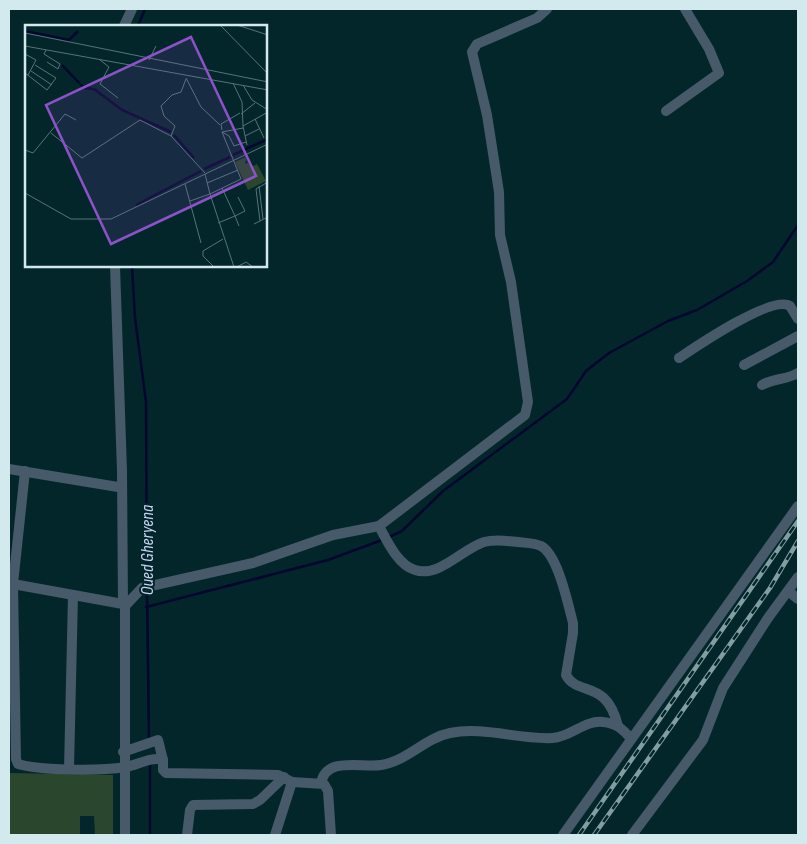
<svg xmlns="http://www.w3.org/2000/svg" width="807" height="844" viewBox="0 0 807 844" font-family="'Sofia Sans Condensed',sans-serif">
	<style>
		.green { fill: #2a462d }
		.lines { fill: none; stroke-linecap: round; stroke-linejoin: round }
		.stream { stroke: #05062e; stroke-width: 2.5 }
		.minor { stroke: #465a69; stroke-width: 10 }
		.rail-casing { stroke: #829ea2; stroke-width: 4.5 }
		.rail { stroke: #03262b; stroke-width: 2.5; stroke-dasharray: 8; stroke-linecap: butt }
		.labels { text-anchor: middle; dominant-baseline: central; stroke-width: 4; stroke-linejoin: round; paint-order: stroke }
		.water-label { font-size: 18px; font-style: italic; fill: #cad3f2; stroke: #03262b }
		.inset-river { fill: none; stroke: #05062e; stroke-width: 2.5 }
		.inset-road { fill: none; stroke: #567479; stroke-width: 1 }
		.view { fill: #8c52c8; fill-opacity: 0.15; stroke: #8c52c8; stroke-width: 2.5 }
		.inset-edge { fill: none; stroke: #d2e9ed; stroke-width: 2.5 }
	</style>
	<rect width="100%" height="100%" fill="#03262b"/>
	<!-- green -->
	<path class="green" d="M 9,773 L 113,775 L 113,835 L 95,835 L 94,816 L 80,816 L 80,835 L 9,835 Z"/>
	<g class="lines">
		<!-- stream -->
		<g class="stream">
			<path d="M 138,26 L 145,9"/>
			<path d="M 132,266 L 135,318 L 146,402 L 147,584"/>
			<path d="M 387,538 L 402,531 L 443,491 L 567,399 L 586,371 L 609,353 L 668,321 L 697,310 L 747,281 L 773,262 L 798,225"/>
			<path d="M 147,589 L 149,739"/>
			<path d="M 146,607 L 328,560 L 382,540"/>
			<path d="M 150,835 L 150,762"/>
		</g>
		<!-- minor -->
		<g class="minor">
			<path d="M 124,26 L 132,9"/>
			<path d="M 666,111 L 719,73 L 709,49 L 685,9"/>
			<path d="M 115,266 L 122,471 L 123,604 L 125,606 L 125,835"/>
			<path d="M 679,358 C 697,346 772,295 790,306 L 798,319"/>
			<path d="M 744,365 L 798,336"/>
			<path d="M 762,385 C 774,378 786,380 798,373"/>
			<path d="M 9,469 L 118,487"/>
			<path d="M 379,526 C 387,541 398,565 415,570 C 439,578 462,549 484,542 C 496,539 507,541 518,542 C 526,543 535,543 541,546 C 558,555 568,604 573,623 L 573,633 L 566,675 C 578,697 606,678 618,726"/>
			<path d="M 9,583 L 13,584 L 25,471"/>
			<path d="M 788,591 L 798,599"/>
			<path d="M 123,604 L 13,584 L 16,759 L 18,764 C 43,771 100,771 126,767 C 138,765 151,756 163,760 L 163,770 L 166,773 L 278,775 L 292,782 L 275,835"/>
			<path d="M 125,606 L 142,588 L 253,563 L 333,535 L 379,526 L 525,415 L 528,402 L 511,282 L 500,235 L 499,192 L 487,115 L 472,52 L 477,44 L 537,18 L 547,9"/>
			<path d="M 123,752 L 158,740 L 163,760"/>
			<path d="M 69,769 L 73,595"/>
			<path d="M 292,782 L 324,784 L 328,791 L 331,835"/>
			<path d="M 321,783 C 326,756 362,768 381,765 C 407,761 425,738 450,733 C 484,726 519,740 553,738 C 571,737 584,720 603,722 C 616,723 623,729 631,739"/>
			<path d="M 187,835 L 190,810 L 193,805 L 253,804 L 260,800 L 284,777"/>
			<path d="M 563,835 L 798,506"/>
			<path d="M 632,835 L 703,740 L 723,688 L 768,618 L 798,577"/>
		</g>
		<!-- rail casing -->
		<g class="rail-casing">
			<g id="rail">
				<path d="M 579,835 L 798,521"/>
				<path d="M 594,835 L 770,588 L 798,541"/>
			</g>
		</g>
		<!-- rail -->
		<use href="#rail" class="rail"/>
	</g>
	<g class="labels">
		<!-- water labels -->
		<g class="water-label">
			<text transform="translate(147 550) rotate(-90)">Oued Gheryena</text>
		</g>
	</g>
	<!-- overview -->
	<g transform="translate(25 25)">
		<rect width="242" height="242" fill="#03262b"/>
		<path d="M 221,132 L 220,139 L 223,138 L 226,142 L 232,139 L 241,156 L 223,165 L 210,137 Z" fill="#2a462d"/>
		<path class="inset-river" d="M 0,6 L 44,15 L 53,6M 37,40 L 58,62M 59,63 L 69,64 L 97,85 L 146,107M 149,110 L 169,133M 208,130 L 243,114M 179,144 L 205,132M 111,180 L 176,146"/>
		<path class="inset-road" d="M 212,0 L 243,10M 196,1 L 243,49M 0,8 L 243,57M 0,21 L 243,65M 21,25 L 19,29 L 35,39 L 33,44 L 22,37M 0,29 L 11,35 L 3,50M 75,35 L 84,42 L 75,59 L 93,73M 124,35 L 131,21M 6,46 L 27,60M 0,48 L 22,65 L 31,53 L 10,40M 161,53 L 176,82 L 195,100M 208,58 L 217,77 L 218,101M 218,60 L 227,75 L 243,85M 216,89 L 230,78M 230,94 L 239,113M 197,105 L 196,99 L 215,88M 197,107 L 204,111 L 209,121 L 221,117M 197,107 L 218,103M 26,108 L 57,133 L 115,95 L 146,111 L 180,148M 146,111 L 150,101 L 139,91 L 136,81 L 147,70 L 156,67 L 161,54M 220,111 L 234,104M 222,120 L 218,101 L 243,87M 0,125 L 8,128 L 40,89 L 51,95M 180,149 L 185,169 L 216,154 L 197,107M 182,158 L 213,145M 160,159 L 176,218M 234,161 L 238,194M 197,163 L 210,191 L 220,186 L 213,172M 0,168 L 46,194 L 86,194 L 243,119M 165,176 L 185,169 L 209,242M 235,196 L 231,164 L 243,157M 193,198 L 210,191 L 214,201M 229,199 L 243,192M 189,242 L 178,231 L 178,226 L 198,214M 212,242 L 221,237 L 228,242"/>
		<path class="view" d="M 166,12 L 231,151 L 86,219 L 21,80 Z"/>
		<rect width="242" height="242" class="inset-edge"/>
	</g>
	<!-- border -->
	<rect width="807" height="844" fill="none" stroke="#d2e9ed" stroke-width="20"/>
</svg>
